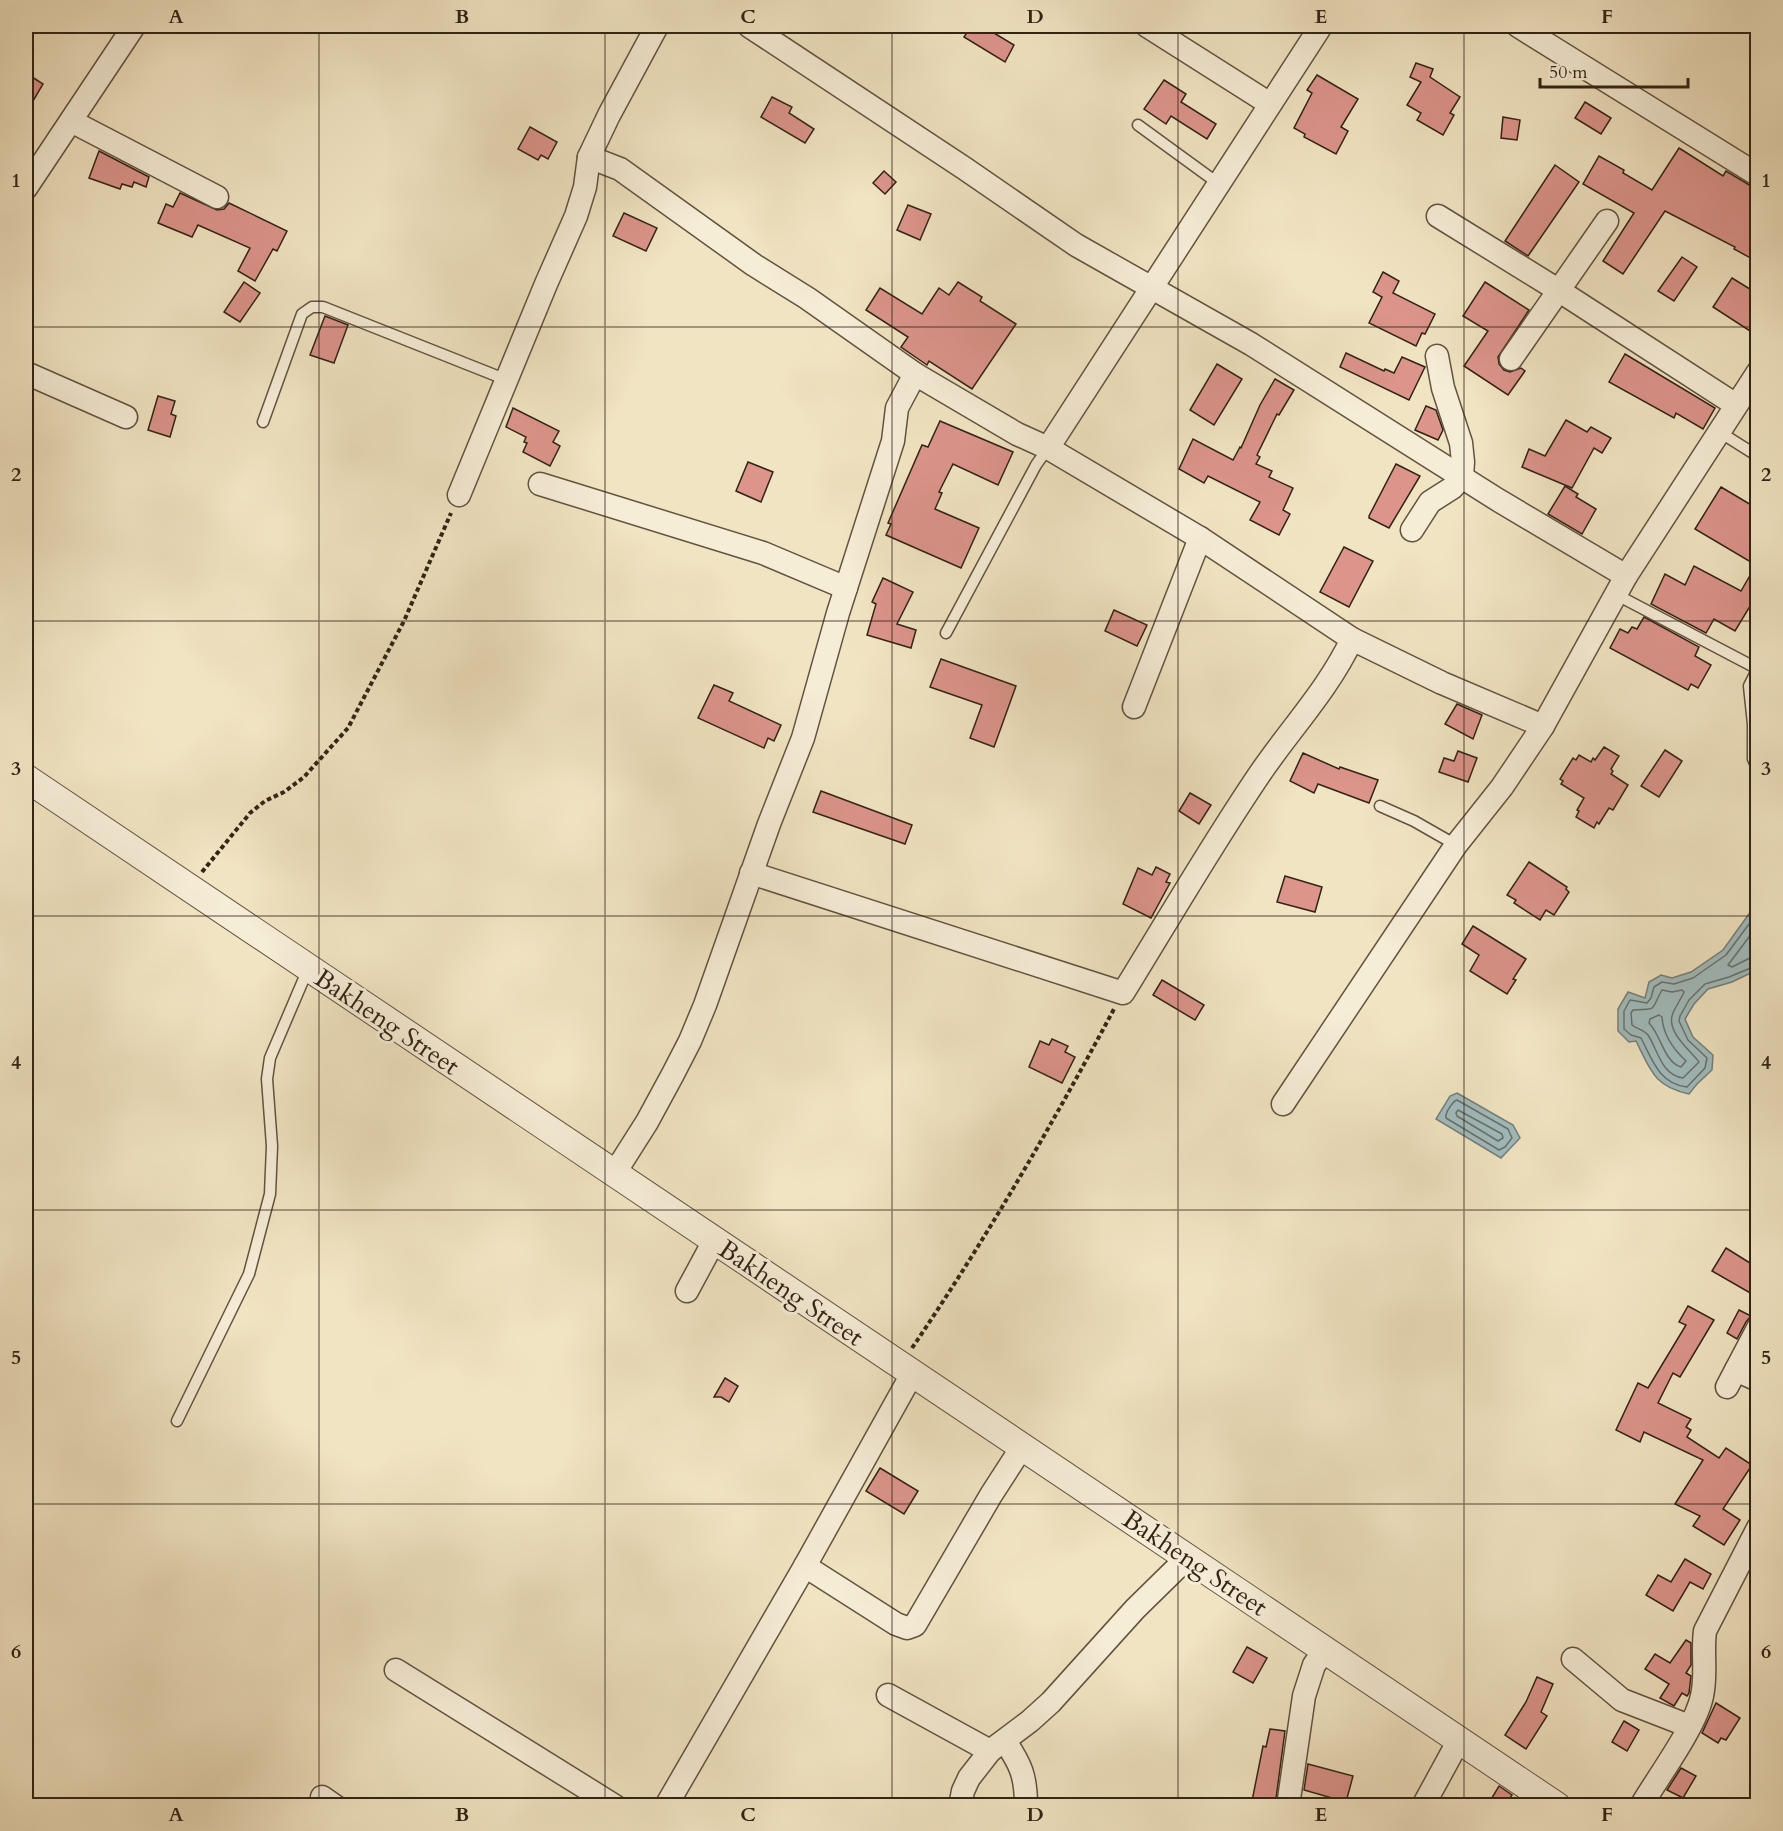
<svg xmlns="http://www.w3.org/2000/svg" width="1783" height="1831" viewBox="0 0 1783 1831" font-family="Cardo,serif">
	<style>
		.water { fill: #a0bcbe; stroke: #747f7a; stroke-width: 1.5 }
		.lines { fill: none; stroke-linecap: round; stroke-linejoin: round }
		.shore { stroke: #68706a; stroke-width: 1.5 }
		.building { fill: #dc948b; stroke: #312315; stroke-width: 1.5 }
		.service-casing { stroke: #615340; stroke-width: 13 }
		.minor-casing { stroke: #615340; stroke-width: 25 }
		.tertiary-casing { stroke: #615340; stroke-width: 29 }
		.path { stroke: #312315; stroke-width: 4; stroke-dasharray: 4.5 3; stroke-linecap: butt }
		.service { stroke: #f6edd7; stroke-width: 10 }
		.minor { stroke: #f6edd7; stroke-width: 22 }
		.tertiary { stroke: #f6edd7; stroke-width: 27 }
		.grid { fill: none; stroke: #312315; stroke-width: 1.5; stroke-opacity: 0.55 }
		.labels { text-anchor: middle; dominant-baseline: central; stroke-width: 6; stroke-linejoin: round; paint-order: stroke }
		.street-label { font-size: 26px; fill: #312315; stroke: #f6edd7 }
		.neatline { fill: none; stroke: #312315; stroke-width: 2 }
		.grid-label { font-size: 20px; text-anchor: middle; font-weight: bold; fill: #312315 }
	</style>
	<rect width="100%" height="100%" fill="#f1e4c2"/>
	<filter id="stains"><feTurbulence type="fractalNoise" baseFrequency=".00333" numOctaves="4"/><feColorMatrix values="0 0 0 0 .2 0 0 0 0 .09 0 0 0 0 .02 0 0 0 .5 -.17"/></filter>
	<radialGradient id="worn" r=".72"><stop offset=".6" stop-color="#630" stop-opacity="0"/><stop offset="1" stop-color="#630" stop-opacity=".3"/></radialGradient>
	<!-- water -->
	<g class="water">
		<path d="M 1757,906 L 1757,970 L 1732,982 L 1708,989 L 1694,1004 L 1685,1019 L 1693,1037 L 1713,1055 L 1712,1070 L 1697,1084 L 1689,1094 C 1654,1086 1651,1071 1636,1041 L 1629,1042 L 1618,1031 L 1618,1009 L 1628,992 L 1645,998 L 1649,982 L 1661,975 L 1672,978 L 1691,972 L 1723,950 L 1754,907 Z"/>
		<path d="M 1457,1093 L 1513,1125 L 1520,1138 L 1501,1158 L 1436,1119 L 1450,1096 Z"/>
	</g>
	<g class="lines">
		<!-- shore -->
		<g class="shore">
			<path d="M 1758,912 L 1726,955 L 1693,978 L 1674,984 L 1662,982 L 1654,987 L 1651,998 L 1647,1003 L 1630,1000 L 1624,1011 L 1624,1029 L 1631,1035 L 1641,1038 C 1652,1059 1659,1084 1687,1087 L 1705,1068 L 1707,1058 L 1688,1040 L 1679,1021 L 1680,1016 L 1689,1000 L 1705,984 L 1729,977 L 1758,965"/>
			<path d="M 1758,925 L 1728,965 L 1732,967 L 1750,958 L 1758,957"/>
			<path d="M 1662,990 L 1672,992 L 1682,990 L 1684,992 C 1681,999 1676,1006 1673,1013 C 1665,1031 1690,1050 1699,1062 L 1683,1078 C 1661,1075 1658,1050 1648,1035 C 1643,1029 1637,1029 1632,1025 L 1631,1013 L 1633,1010 C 1659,1009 1650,1011 1662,990 Z"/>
			<path d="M 1659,1015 L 1662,1017 C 1663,1034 1673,1049 1686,1061 L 1681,1067 C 1664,1062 1661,1035 1649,1023 L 1650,1019 Z"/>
			<path d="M 1457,1100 L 1508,1129 L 1512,1138 L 1505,1147 L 1499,1150 L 1446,1118 C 1445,1113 1452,1102 1457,1100 Z"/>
			<path d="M 1458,1110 L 1502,1134 L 1503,1138 L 1498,1141 L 1457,1116 L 1456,1113 Z"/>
		</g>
	</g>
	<!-- building -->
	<g class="building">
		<path d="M 971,26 L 992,26 L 989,30 L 1014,45 L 1005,62 L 964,37 Z"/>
		<path d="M 1416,63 L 1433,69 L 1430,77 L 1460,97 L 1450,113 L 1454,115 L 1443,135 L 1417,120 L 1421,113 L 1407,105 L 1421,82 L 1410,77 Z"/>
		<path d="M 26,73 L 43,84 L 26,113 Z"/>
		<path d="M 1317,75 L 1358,99 L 1341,127 L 1348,131 L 1336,154 L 1304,137 L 1305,134 L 1294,128 L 1312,93 L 1307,90 Z"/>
		<path d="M 1164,80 L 1186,94 L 1181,102 L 1216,124 L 1207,139 L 1171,116 L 1166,124 L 1144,109 Z"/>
		<path d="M 772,97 L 792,107 L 789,113 L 814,129 L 805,143 L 761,117 Z"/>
		<path d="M 1585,102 L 1611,118 L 1601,134 L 1575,118 Z"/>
		<path d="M 1503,117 L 1520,120 L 1517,140 L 1501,138 Z"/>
		<path d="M 530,127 L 557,142 L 548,159 L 541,155 L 538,160 L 518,149 Z"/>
		<path d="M 1679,148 L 1723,176 L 1726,171 L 1751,186 L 1758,188 L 1758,262 L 1734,249 L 1735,247 L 1665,211 L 1623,274 L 1603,261 L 1634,213 L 1583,184 L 1599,156 L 1624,170 L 1623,173 L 1652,190 Z"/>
		<path d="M 99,151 L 149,177 L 146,187 L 134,182 L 132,187 L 122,184 L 120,189 L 89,178 Z"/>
		<path d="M 1555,165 L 1579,182 L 1528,256 L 1505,241 Z"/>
		<path d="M 884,171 L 896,182 L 885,194 L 873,183 Z"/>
		<path d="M 180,193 L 217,210 L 224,209 L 229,203 L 287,231 L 277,251 L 273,249 L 255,281 L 238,271 L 250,248 L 198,225 L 192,237 L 158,223 L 166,204 L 173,207 Z"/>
		<path d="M 908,205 L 931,214 L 920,240 L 897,230 Z"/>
		<path d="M 624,213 L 657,228 L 646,251 L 613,236 Z"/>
		<path d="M 1682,257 L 1697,267 L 1674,301 L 1658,291 Z"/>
		<path d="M 1383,272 L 1399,281 L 1393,293 L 1435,314 L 1425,334 L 1422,333 L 1416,346 L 1369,323 L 1382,297 L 1373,292 Z"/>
		<path d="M 1732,278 L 1758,294 L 1758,320 L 1750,331 L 1713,307 Z"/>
		<path d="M 244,282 L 260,293 L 240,322 L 224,312 Z"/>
		<path d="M 958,282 L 982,297 L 980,301 L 1016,324 L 972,389 L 929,361 L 927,365 L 901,347 L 908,337 L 866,310 L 880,288 L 922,314 L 939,288 L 949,295 Z"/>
		<path d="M 1485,282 L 1529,310 L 1498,357 L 1499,364 L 1504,370 L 1510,372 L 1521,368 L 1525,371 L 1508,395 L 1464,366 L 1488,331 L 1463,316 Z"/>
		<path d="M 325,316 L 348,325 L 334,363 L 310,355 Z"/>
		<path d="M 1346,353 L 1384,371 L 1385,369 L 1394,373 L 1402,357 L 1425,367 L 1409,400 L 1340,367 Z"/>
		<path d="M 1625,354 L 1715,408 L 1703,429 L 1676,413 L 1674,418 L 1609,382 Z"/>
		<path d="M 1217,364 L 1242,379 L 1214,425 L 1190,410 Z"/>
		<path d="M 1275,379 L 1294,390 L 1279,415 L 1277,414 L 1257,455 L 1260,457 L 1256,464 L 1272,471 L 1269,477 L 1293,488 L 1283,510 L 1290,514 L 1279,535 L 1250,520 L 1260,502 L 1208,476 L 1204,483 L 1179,469 L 1193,439 L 1233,460 L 1240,447 L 1241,448 L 1260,405 Z"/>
		<path d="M 158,396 L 175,401 L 171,414 L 176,416 L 170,437 L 148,430 Z"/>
		<path d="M 1426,406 L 1436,410 L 1443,430 L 1438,440 L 1415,430 Z"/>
		<path d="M 513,408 L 559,431 L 553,442 L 560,446 L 550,466 L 523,452 L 527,443 L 524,442 L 526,437 L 506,427 Z"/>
		<path d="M 1566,420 L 1587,432 L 1591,427 L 1611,438 L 1602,453 L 1594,448 L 1572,488 L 1522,467 L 1529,449 L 1545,456 Z"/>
		<path d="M 940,421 L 1013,452 L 998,485 L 953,464 L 939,492 L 942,493 L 935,509 L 979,528 L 961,568 L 886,535 L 891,524 L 888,523 L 922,445 L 928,447 Z"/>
		<path d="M 748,462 L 773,472 L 761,502 L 736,491 Z"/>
		<path d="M 1396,464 L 1420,476 L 1389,528 L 1369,518 L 1369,516 Z"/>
		<path d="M 1565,486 L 1578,494 L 1576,497 L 1596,509 L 1582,534 L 1548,514 Z"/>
		<path d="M 1721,487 L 1758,509 L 1758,593 L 1735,631 L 1714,619 L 1706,633 L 1651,604 L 1665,574 L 1685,585 L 1694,566 L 1741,591 L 1756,565 L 1695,529 Z"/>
		<path d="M 1344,547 L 1373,561 L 1349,607 L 1320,592 Z"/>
		<path d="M 883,578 L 913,592 L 897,624 L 916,630 L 911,648 L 867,635 L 876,604 L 872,602 Z"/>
		<path d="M 1114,610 L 1147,625 L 1137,646 L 1105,631 Z"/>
		<path d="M 1644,617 L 1699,647 L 1695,656 L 1711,665 L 1698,688 L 1691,684 L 1688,690 L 1610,648 L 1620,629 L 1628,633 L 1632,627 L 1637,629 Z"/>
		<path d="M 941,659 L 1016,686 L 994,747 L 970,738 L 982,705 L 930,687 Z"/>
		<path d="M 714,685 L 733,693 L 729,701 L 781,725 L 774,741 L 768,738 L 764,748 L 698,718 Z"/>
		<path d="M 1457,704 L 1482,715 L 1473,739 L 1445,724 Z"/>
		<path d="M 1604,747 L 1619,756 L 1611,769 L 1613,771 L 1611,774 L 1628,785 L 1613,810 L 1609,808 L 1599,824 L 1597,822 L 1594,828 L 1576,817 L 1579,811 L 1577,810 L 1584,798 L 1561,784 L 1563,781 L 1560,779 L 1573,758 L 1576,760 L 1579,755 L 1591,762 L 1593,758 L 1595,760 Z"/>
		<path d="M 1665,750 L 1682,761 L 1659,797 L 1641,786 Z"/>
		<path d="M 1458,751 L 1477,758 L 1468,782 L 1439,772 L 1444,758 L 1454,761 Z"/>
		<path d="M 1303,753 L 1339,769 L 1340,767 L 1378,780 L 1369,803 L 1318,784 L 1314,793 L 1290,781 Z"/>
		<path d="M 821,791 L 912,825 L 905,844 L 813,812 Z"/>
		<path d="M 1190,793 L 1211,805 L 1199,824 L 1179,811 Z"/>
		<path d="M 1529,862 L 1567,887 L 1566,889 L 1569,892 L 1554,915 L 1546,910 L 1540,920 L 1514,903 L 1516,900 L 1507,895 Z"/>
		<path d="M 1156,867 L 1170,874 L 1166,882 L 1170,883 L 1151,918 L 1123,904 L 1138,868 L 1152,875 Z"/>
		<path d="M 1285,876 L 1322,887 L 1315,912 L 1277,902 Z"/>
		<path d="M 1473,926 L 1526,959 L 1513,979 L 1516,980 L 1507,994 L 1470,971 L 1479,955 L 1462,944 Z"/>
		<path d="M 1162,980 L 1204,1005 L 1195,1020 L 1153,995 Z"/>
		<path d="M 1052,1039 L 1068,1046 L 1065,1052 L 1075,1057 L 1062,1083 L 1029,1067 L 1040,1041 L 1049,1045 Z"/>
		<path d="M 1726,1248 L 1758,1268 L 1758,1286 L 1752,1294 L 1712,1271 Z"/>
		<path d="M 1688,1306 L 1714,1320 L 1680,1377 L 1673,1373 L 1658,1403 L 1691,1419 L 1686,1427 L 1691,1430 L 1687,1437 L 1719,1458 L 1726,1448 L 1752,1465 L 1723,1509 L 1740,1520 L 1724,1545 L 1693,1526 L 1700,1516 L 1675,1504 L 1703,1460 L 1644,1432 L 1640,1442 L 1616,1430 L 1638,1383 L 1648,1388 L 1686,1325 L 1679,1322 Z"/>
		<path d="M 1739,1310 L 1751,1316 L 1746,1322 L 1737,1339 L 1727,1333 Z"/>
		<path d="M 725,1378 L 738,1386 L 729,1402 L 721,1397 L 714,1397 Z"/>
		<path d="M 880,1468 L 918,1491 L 904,1514 L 866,1491 Z"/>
		<path d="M 1685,1559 L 1711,1574 L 1703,1589 L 1690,1582 L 1673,1611 L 1646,1595 L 1658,1575 L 1671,1582 Z"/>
		<path d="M 1686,1640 L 1691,1643 L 1691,1665 L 1686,1673 L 1691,1676 L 1689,1693 L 1687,1696 L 1682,1693 L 1674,1706 L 1660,1698 L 1669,1684 L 1645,1669 L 1655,1654 L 1670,1663 Z"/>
		<path d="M 1247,1647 L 1267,1658 L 1253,1683 L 1233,1672 Z"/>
		<path d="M 1537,1677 L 1553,1684 L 1541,1712 L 1547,1716 L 1526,1749 L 1505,1735 L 1526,1702 Z"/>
		<path d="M 1716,1703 L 1740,1718 L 1726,1740 L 1721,1738 L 1718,1743 L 1702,1733 Z"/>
		<path d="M 1624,1721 L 1639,1730 L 1627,1751 L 1612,1742 Z"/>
		<path d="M 1270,1729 L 1285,1731 L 1275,1806 L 1251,1806 L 1263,1746 L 1266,1747 Z"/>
		<path d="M 1308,1764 L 1353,1776 L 1346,1802 L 1304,1790 Z"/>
		<path d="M 1681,1768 L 1696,1776 L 1683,1798 L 1667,1790 Z"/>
		<path d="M 1499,1786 L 1512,1795 L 1505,1806 L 1487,1806 Z"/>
	</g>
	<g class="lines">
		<!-- service casing -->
		<g class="service-casing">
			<g id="service">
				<path d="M 1138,125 L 1219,184"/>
				<path d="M 263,422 L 302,314 L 312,307 L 323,307 L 507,380"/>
				<path d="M 1718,431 L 1756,455"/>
				<path d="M 1615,594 L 1758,669"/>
				<path d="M 946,633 L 1036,465 L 1048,448"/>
				<path d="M 1758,668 L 1749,686 L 1753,724 L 1753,759 L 1758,770"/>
				<path d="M 1380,806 L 1414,821 L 1456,845"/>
				<path d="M 177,1421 L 249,1274 L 270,1194 L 272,1146 L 267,1079 L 270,1058 L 308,969"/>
			</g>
		</g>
		<!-- minor casing -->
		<g class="minor-casing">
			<g id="minor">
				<path d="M 749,26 L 964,168 L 1076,245 L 1251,344 L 1498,500 L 1626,576"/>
				<path d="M 1147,26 L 1270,104"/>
				<path d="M 1518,26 L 1758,175"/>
				<path d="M 71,121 L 217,197"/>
				<path d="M 589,157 L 620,169 L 754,265 L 807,298 L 915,374 L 1017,434 L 1048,448 L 1200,538 L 1352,639 L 1442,683 L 1543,726"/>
				<path d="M 26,188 L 134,26"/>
				<path d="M 1438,216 L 1558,290 L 1736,405"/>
				<path d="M 1511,359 L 1607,221"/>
				<path d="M 26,373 L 126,417"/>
				<path d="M 1048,448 L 1321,26"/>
				<path d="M 540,484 L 763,553 L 846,588"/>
				<path d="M 459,495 L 546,284 L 576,216 L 585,187 L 589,157 L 609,115 L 657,26"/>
				<path d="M 1412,530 L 1430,502 L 1452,488 L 1462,477 L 1463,462 L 1461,443 L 1443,388 L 1437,356"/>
				<path d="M 1134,707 L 1200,538"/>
				<path d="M 751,873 L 1123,993 C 1168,920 1211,846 1259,775 C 1290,729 1328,690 1352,639"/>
				<path d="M 1283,1104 L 1456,845 L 1502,787 L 1543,726 L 1626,576 L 1758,372"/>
				<path d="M 614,1174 L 647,1122 L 673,1074 L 690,1041 L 705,1005 L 769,824 L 803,738 L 838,613 L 893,441 L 897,408 L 915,374"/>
				<path d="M 687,1291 L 714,1241"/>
				<path d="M 1736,1370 L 1758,1380"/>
				<path d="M 1727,1387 L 1758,1328"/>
				<path d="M 805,1566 L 896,1624 L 907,1628 L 915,1625 L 991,1495 L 1022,1447"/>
				<path d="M 1573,1659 L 1622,1700 L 1689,1726"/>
				<path d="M 396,1670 L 615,1806"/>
				<path d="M 888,1695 L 990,1751"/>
				<path d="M 1005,1741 C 1021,1765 1026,1776 1026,1806"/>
				<path d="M 322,1797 L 335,1806"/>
				<path d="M 666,1806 L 805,1566 L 912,1374"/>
				<path d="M 960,1806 L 963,1791 L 969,1778 L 990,1751 L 1030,1721 L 1051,1702 L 1135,1609 L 1187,1558"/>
				<path d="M 1288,1806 L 1304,1696 L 1314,1665 L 1325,1650"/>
				<path d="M 1423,1806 L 1459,1740"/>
				<path d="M 1641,1806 C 1658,1777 1696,1726 1702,1696 C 1707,1674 1702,1653 1705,1631 L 1758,1528"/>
			</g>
		</g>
		<!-- tertiary casing -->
		<g class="tertiary-casing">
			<path id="tertiary" d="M 26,778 L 1557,1806"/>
		</g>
		<!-- path -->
		<g class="path">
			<path d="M 202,872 L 250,813 L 265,801 L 284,792 L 304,777 L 348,728 L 404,621 L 451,513"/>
			<path d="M 912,1348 C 986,1239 1052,1125 1114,1009"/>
		</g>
		<!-- service -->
		<use href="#service" class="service"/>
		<!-- minor -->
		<use href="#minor" class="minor"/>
		<!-- tertiary -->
		<use href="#tertiary" class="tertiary"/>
	</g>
	<!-- grid -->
	<path class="grid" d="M 319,26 L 319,1806M 605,26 L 605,1806M 892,26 L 892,1806M 1178,26 L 1178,1806M 1464,26 L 1464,1806M 26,327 L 1758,327M 26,621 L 1758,621M 26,916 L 1758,916M 26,1210 L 1758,1210M 26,1504 L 1758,1504"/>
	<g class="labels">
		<!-- street labels -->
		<g class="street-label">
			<text transform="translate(387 1022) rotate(34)">Bakheng Street</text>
			<text transform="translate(791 1293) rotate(34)">Bakheng Street</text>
			<text transform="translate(1195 1563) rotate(34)">Bakheng Street</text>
		</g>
	</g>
	<!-- margin -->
	<rect width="1783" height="1831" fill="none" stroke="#f1e4c2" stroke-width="66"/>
	<!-- scale -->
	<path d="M1540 78v9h148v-9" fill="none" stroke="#312315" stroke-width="3"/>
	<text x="1549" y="78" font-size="18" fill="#312315" stroke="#f6edd7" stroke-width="4.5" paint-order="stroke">50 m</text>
	<rect x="33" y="33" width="1717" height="1765" class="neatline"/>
	<g class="grid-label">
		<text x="176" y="23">A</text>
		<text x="462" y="23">B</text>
		<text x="748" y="23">C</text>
		<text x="1035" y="23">D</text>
		<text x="1321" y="23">E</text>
		<text x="1607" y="23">F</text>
		<text x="16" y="187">1</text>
		<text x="1766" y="187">1</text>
		<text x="16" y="481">2</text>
		<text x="1766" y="481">2</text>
		<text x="16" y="775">3</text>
		<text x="1766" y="775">3</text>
		<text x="16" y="1069">4</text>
		<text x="1766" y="1069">4</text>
		<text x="16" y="1364">5</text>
		<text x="1766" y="1364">5</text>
		<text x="16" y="1658">6</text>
		<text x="1766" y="1658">6</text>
		<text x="176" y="1821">A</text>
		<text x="462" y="1821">B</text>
		<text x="748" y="1821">C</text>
		<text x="1035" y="1821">D</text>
		<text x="1321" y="1821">E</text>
		<text x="1607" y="1821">F</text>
	</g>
	<rect width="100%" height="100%" filter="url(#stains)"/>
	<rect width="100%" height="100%" fill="url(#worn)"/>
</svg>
